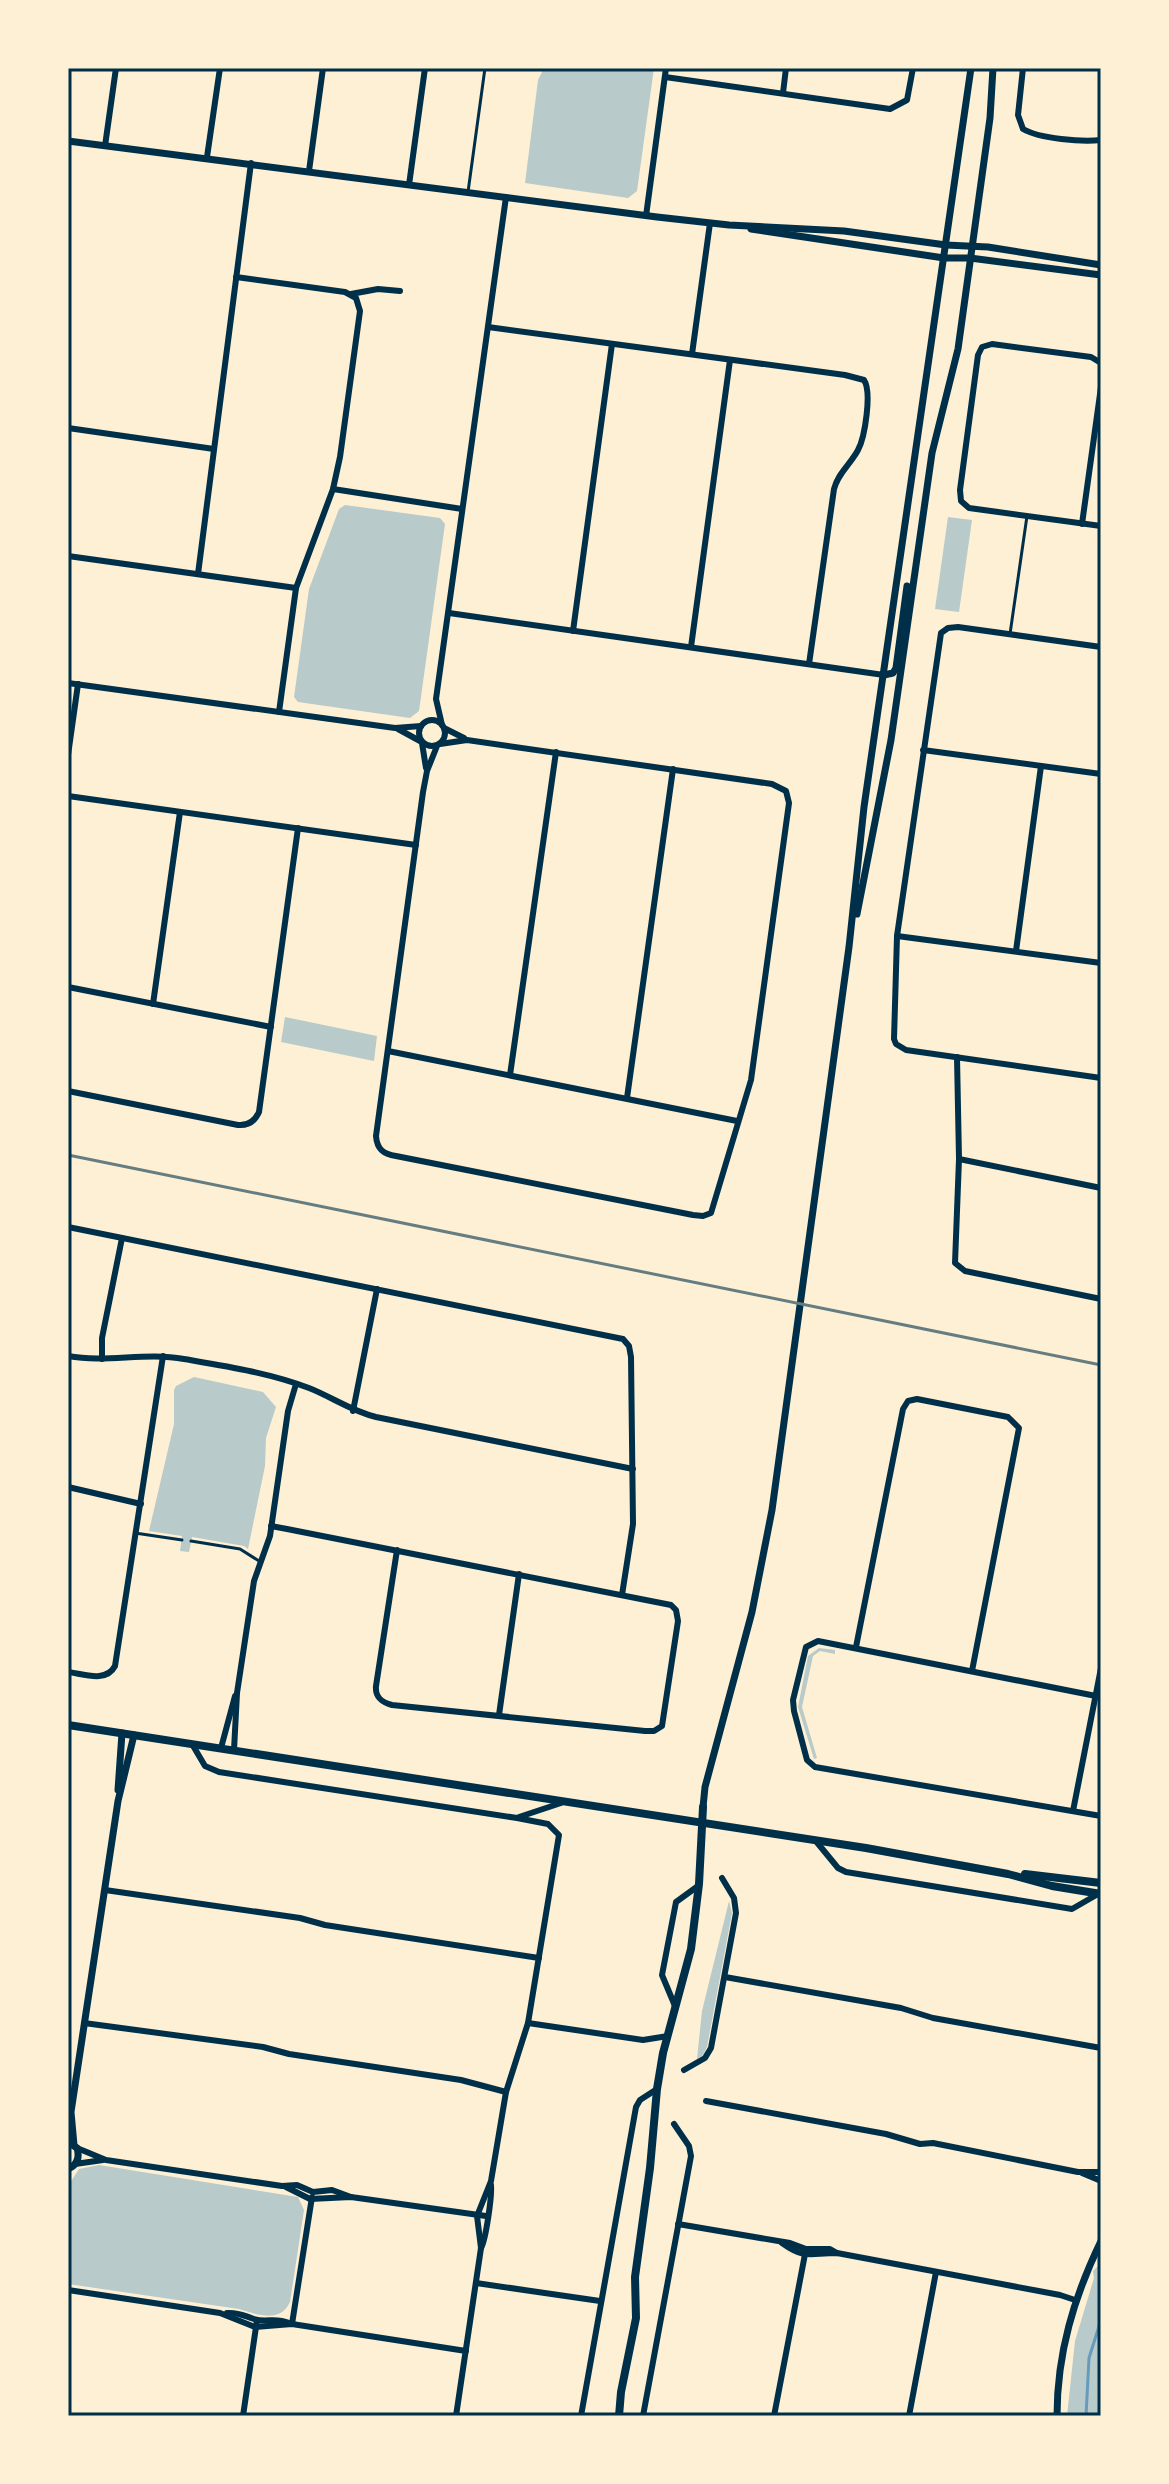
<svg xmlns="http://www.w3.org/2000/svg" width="1169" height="2484" viewBox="0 0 1169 2484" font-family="Barlow,sans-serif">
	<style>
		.green { fill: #b9caca }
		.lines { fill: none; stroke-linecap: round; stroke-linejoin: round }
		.stream { stroke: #669bbc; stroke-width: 3 }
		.service { stroke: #003049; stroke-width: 3 }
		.minor { stroke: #003049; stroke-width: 6 }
		.tertiary { stroke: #003049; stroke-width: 7 }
		.secondary { stroke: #003049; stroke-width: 8 }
		.rail { stroke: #657d81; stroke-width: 3 }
		.neatline { fill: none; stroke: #003049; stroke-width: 3 }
	</style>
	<rect width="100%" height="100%" fill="#fdf0d5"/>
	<!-- green -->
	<g class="green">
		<path d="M 544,68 L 654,68 L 637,191 L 628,198 L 525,183 L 538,80 Z"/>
		<path d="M 345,505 L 440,518 L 445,524 L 419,711 L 410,718 L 298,702 L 294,697 L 309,589 L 339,509 Z"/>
		<path d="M 948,517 L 972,520 L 959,612 L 935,609 Z"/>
		<path d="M 285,1017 L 377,1036 L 374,1061 L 281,1042 Z"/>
		<path d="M 194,1377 L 263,1392 L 276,1407 L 266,1438 L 265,1466 L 248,1549 L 244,1546 L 192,1537 L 189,1552 L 180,1551 L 182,1536 L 149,1531 L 174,1424 L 174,1390 L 176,1386 Z"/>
		<path d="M 819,1648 L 835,1650 L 835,1654 L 820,1651 L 813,1656 L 802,1707 L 817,1758 L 814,1759 L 798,1707 L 808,1656 Z"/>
		<path d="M 729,1901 L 732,1913 L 707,2047 L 703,2055 L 697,2059 L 702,2011 Z"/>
		<path d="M 99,2165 L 298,2197 L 304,2210 L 290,2302 C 280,2324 256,2314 239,2309 L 68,2284 L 68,2186 L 79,2169 Z"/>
		<path d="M 1101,2263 L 1101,2416 L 1067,2416 L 1075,2341 L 1094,2278 L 1093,2271 Z"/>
	</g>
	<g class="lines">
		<!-- stream -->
		<path class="stream" d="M 1086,2416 L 1089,2358 L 1101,2320"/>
		<!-- service -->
		<g class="service">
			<path d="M 468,192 L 485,68"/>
			<path d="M 1010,634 L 1027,516"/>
			<path d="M 135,1533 L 182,1540"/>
			<path d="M 191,1541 L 240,1549 L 259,1561"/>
		</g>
		<!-- minor -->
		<g class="minor">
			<path d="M 511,68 L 525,68"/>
			<path d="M 1023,68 L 1018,115 L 1023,129 C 1040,139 1082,142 1101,140"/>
			<path d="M 665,77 L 890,109 L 907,100 L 913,68"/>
			<path d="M 783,93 L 786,68"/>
			<path d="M 105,146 L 116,68"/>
			<path d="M 207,157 L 220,68"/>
			<path d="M 309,171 L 323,68"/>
			<path d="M 409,185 L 425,68"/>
			<path d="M 646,216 L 666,68"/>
			<path d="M 236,277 L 345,292 L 356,298 L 360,311 L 340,457 L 333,489 L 296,588 L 279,712"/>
			<path d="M 351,294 L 378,289 L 400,291"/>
			<path d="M 488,327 L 845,375 L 864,380 C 872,392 865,437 858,450 C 850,465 838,473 834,489 L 809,664"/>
			<path d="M 692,354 L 710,223"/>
			<path d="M 1101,363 L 1091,357 L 992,344 L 982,347 L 978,355 L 960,490 L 961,501 L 969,508 L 1101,526"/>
			<path d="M 68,428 L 214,449"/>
			<path d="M 333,489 L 462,509"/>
			<path d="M 1082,524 L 1101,387"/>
			<path d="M 68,556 L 296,588"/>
			<path d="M 198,574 L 251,163"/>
			<path d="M 449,613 L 884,675"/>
			<path d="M 573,631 L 612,344"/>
			<path d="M 691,647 L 730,360"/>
			<path d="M 1101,647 L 958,627 L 948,628 L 941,633 L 897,936 L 894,1039 L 896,1044 L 906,1050 L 1101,1078"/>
			<path d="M 68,683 L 395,728 L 421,726"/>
			<circle cx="432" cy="733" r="13"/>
			<path d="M 442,725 L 436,699 L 506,197"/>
			<path d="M 444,728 L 464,738"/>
			<path d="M 398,729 L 420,741"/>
			<path d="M 422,743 L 426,768"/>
			<path d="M 437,746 L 427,771 L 423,792 L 376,1136 C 377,1149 383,1154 396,1156 L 693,1215 L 703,1216 L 711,1213 L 751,1080 L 789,803 L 786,791 L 772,784 L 467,740 L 440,744"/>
			<path d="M 923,750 L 1101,774"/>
			<path d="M 68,755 L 78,684"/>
			<path d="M 68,796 L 416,845"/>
			<path d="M 897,936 L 1101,963"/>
			<path d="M 1016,951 L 1041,766"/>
			<path d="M 68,987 L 271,1027"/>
			<path d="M 153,1004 L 180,812"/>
			<path d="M 388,1051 L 737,1121"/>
			<path d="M 957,1057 L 959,1159 L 955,1263 L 965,1271 L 1101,1299"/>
			<path d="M 510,1075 L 556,752"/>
			<path d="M 68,1091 L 238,1125 C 249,1126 255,1121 259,1112 L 298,828"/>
			<path d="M 627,1098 L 673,769"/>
			<path d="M 959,1159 L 1101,1188"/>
			<path d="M 68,1227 L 623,1339 L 629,1346 L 631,1357 L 633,1524 L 622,1595"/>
			<path d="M 68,1356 C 107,1363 145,1352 184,1359 C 225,1366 270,1373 309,1388 C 332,1397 351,1411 376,1417 L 633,1469"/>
			<path d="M 102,1359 L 102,1338 L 122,1238"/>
			<path d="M 353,1411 L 377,1289"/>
			<path d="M 68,1487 L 141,1504"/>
			<path d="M 271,1526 L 287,1529 L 671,1605 L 676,1610 L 678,1621 L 662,1726 L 654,1731 L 645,1731 L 392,1705 C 381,1702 375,1697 376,1686 L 397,1550"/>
			<path d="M 856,1647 L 903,1409 L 908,1401 L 917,1399 L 1008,1417 L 1019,1428 L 972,1671"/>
			<path d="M 68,1672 C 84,1674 106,1683 115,1666 L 163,1356"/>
			<path d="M 1096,1696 L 818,1641 L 806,1647 L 793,1700 L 794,1711 L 807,1760 L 815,1767 L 1101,1816"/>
			<path d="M 499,1715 L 519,1574"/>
			<path d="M 192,1744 L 205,1766 L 219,1772 L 517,1818 L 548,1824 L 559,1835 L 528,2023 L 506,2092 L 491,2181 L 477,2216 L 481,2248 L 456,2416"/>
			<path d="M 221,1748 L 235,1696"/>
			<path d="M 234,1750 L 237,1693 L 254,1581 L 270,1536 L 288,1411 L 296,1384"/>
			<path d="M 1073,1811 L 1101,1668"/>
			<path d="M 519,1817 L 561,1803"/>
			<path d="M 815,1840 L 838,1868 L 846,1872 L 1072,1909 L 1098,1894"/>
			<path d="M 105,1890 L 300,1918 L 325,1925 L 539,1958"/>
			<path d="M 725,1977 L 901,2008 L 933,2018 L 1101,2048"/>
			<path d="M 675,2006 L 662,1975 L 676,1902 L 698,1886"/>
			<path d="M 84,2023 L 263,2047 L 289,2054 L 461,2080 L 506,2092"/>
			<path d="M 528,2023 L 643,2040 L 668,2036"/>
			<path d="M 684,2070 L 705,2058 L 711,2048 L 736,1913 L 734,1898 L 722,1878"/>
			<path d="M 706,2101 L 886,2134 L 920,2144 L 933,2143 L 1078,2172 L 1101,2172"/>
			<path d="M 77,2148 L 106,2160 L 282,2186 L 297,2185 L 313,2192 L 332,2190 L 351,2197"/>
			<path d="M 75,2164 L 103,2160"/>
			<path d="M 1082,2173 L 1101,2181"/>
			<path d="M 286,2187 L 310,2199 L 351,2197 L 486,2216"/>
			<path d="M 678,2224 L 790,2243 L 806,2249 L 830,2249 L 837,2253"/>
			<path d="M 782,2243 C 806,2260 810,2253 837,2253 L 1060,2295 L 1075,2300"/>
			<path d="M 481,2248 C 486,2239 492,2196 491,2185"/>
			<path d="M 476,2283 L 600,2301"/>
			<path d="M 68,2290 L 220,2313 L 255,2327 L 292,2324 L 466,2351"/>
			<path d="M 227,2313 C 239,2312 244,2316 254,2319 C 266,2323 275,2317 289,2323"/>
			<path d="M 292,2324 L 312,2197"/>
			<path d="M 243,2416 L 257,2320"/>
			<path d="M 581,2416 L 636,2107 L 640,2100 L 657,2089"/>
			<path d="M 643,2416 L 691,2156 L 689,2146 L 674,2124"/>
			<path d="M 774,2416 L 806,2249"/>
			<path d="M 909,2416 L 936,2272"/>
		</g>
		<!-- tertiary -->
		<g class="tertiary">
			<path d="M 68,141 L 657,217 L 729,225 L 844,231 L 946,245 L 988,247 L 1101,265"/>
			<path d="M 751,229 L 944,258 L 970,258 L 1101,275"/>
			<path d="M 884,675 L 893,673 L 896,668 L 907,586"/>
			<path d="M 857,914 L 891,740 L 932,453 L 958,349 L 990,118 L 993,68"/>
			<path d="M 118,1790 L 122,1733"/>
			<path d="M 703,1807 L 705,1787 L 752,1612 L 772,1510 L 849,947 L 864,807 L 971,68"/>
			<path d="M 68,2142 L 77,2148 C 80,2158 77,2165 68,2169"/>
			<path d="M 74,2145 L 71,2112 L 118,1801 L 134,1735"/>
			<path d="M 1057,2416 C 1057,2353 1074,2297 1101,2241"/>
		</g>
		<!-- secondary -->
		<g class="secondary">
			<path d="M 68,1725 L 866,1848 L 1008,1874 L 1052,1886 L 1101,1894"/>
			<path d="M 1025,1874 L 1101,1883"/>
			<path d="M 619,2416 L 621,2392 L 636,2318 L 635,2277 L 650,2168 L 657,2089 L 663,2053 L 691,1949 L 699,1884 L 703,1807"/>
		</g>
		<!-- rail -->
		<path class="rail" d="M 68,1155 L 1101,1365"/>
	</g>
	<!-- border -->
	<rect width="1169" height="2484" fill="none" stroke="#fdf0d5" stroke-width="140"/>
	<rect x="70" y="70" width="1029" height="2344" class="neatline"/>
</svg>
